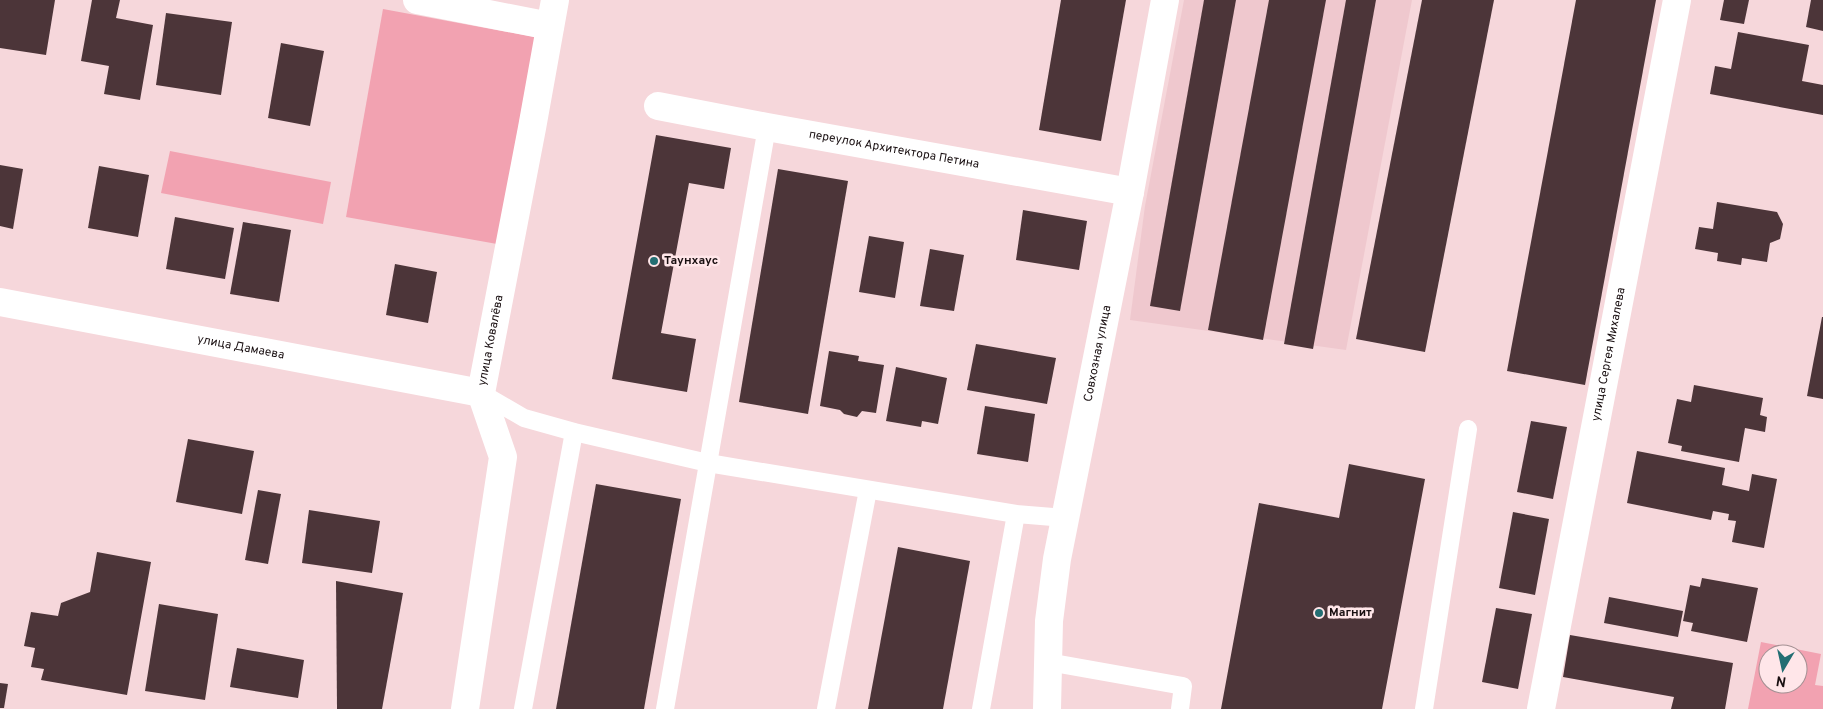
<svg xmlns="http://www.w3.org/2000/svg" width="1823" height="709" viewBox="0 0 1823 709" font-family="Overpass,sans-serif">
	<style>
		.built { fill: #efc8ce }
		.green { fill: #f2a2b1; fill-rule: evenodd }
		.building { fill: #4c3539 }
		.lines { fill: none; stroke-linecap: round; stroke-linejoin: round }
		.lane { stroke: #fff; stroke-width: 18 }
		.street { stroke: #fff; stroke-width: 28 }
		.poi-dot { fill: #236e73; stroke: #ffe6e9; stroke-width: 2 }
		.labels { text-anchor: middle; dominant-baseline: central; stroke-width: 5; stroke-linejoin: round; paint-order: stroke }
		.street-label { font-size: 12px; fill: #190f11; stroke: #ffe6e9 }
		.poi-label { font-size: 12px; font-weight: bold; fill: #190f11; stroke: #ffe6e9; text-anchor: start }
	</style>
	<rect width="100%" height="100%" fill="#f6d7db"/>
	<!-- built -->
	<path class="built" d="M 1184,0 L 1412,0 L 1346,350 L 1130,320 L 1145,206 Z"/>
	<!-- green -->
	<g class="green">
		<path d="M 383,9 L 535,37 L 497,244 L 346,217 Z"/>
		<path d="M 170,151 L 331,182 L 323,224 L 161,193 Z"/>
		<path d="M 1761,642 L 1821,654 L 1815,685 L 1823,686 L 1823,709 L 1748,709 ZM 1768,654 L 1798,654 L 1798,684 L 1768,684 Z"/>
	</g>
	<!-- building -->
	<g class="building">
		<path d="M 0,0 L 55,0 L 46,55 L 0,48 Z"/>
		<path d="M 92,0 L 120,0 L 116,18 L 153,25 L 140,100 L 104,94 L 109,66 L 81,61 Z"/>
		<path d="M 1061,0 L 1126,0 L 1101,141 L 1039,130 Z"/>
		<path d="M 1204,0 L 1236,0 L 1180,311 L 1150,306 Z"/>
		<path d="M 1269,0 L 1326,0 L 1263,340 L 1208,330 Z"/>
		<path d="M 1346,0 L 1376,0 L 1313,349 L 1284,344 Z"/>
		<path d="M 1422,0 L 1494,0 L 1425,352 L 1356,339 Z"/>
		<path d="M 1576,0 L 1656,0 L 1585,385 L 1507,371 Z"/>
		<path d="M 1724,0 L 1749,0 L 1744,24 L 1720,20 Z"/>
		<path d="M 1811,0 L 1823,0 L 1823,31 L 1806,27 Z"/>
		<path d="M 166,13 L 232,22 L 221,95 L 156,85 Z"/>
		<path d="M 1738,32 L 1809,45 L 1802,81 L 1823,85 L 1823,115 L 1710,94 L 1715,66 L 1731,69 Z"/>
		<path d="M 281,43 L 324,51 L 310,126 L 268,118 Z"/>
		<path d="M 656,135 L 731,148 L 724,189 L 689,183 L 661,333 L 696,339 L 687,392 L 612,379 Z"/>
		<path d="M 0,165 L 23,169 L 13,229 L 0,226 Z"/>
		<path d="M 99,166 L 149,175 L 138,237 L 88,228 Z"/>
		<path d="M 778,169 L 848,181 L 808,414 L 739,402 Z"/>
		<path d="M 1717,202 L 1777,212 L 1783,224 L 1780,239 L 1770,243 L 1767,262 L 1742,258 L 1741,265 L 1717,261 L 1718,253 L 1695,249 L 1699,227 L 1713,229 Z"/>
		<path d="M 1023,210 L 1087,221 L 1079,270 L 1016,260 Z"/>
		<path d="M 175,217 L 234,228 L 225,279 L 166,269 Z"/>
		<path d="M 243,222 L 291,230 L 279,302 L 230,294 Z"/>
		<path d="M 869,236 L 904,242 L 895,298 L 859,292 Z"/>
		<path d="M 930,249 L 964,255 L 954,311 L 920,306 Z"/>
		<path d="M 395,264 L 437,272 L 428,323 L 386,315 Z"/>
		<path d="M 1822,317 L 1823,317 L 1823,399 L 1807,396 Z"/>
		<path d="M 976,344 L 1056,358 L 1047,404 L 967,390 Z"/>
		<path d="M 829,351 L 859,356 L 858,361 L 884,365 L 876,413 L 862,411 L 857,417 L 844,414 L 840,410 L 820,406 Z"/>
		<path d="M 896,367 L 947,378 L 938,424 L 922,421 L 921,427 L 886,421 Z"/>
		<path d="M 1694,385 L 1763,398 L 1760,415 L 1767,417 L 1765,432 L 1745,428 L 1739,462 L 1681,451 L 1682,446 L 1668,443 L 1677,399 L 1691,402 Z"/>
		<path d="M 985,406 L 1035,414 L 1028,462 L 977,454 Z"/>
		<path d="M 1531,421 L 1567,427 L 1553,499 L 1517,492 Z"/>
		<path d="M 188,439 L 254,451 L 242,514 L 176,502 Z"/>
		<path d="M 1637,451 L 1725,468 L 1722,485 L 1749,491 L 1752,474 L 1777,479 L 1764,548 L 1732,542 L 1736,521 L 1728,520 L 1729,514 L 1713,511 L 1711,520 L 1627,503 Z"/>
		<path d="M 1349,464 L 1425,479 L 1382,709 L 1221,709 L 1259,503 L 1339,518 Z"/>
		<path d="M 596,484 L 681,499 L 644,709 L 556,709 Z"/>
		<path d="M 258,490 L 281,494 L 268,564 L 245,560 Z"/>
		<path d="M 309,510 L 380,521 L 372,573 L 302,563 Z"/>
		<path d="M 1513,512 L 1549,519 L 1535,595 L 1499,588 Z"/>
		<path d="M 898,547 L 970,561 L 943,709 L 868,709 Z"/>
		<path d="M 97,552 L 151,562 L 127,695 L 41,680 L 44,669 L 31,667 L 35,648 L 24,646 L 31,612 L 58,616 L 61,603 L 90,592 Z"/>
		<path d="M 1702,578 L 1758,588 L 1747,642 L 1691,631 L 1693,623 L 1683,621 L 1690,585 L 1700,587 Z"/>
		<path d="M 336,581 L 403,593 L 382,709 L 337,709 Z"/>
		<path d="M 1609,597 L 1683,611 L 1678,637 L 1604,623 Z"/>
		<path d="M 159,604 L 218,614 L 205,700 L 145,691 Z"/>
		<path d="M 1496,608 L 1532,614 L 1518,689 L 1482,682 Z"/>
		<path d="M 1570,635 L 1733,663 L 1725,709 L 1671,709 L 1674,697 L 1563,677 Z"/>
		<path d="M 237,648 L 304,660 L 298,698 L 230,687 Z"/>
		<path d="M 0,683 L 8,684 L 4,708 L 0,708 Z"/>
	</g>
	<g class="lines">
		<!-- lane -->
		<g class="lane">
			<path d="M 481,393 L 524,418 L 574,432 L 708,463 L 1016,514 L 1065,518"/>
			<path d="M 1048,662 L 1183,686 L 1180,709"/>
			<path d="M 523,709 L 574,432"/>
			<path d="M 665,709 L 767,127"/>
			<path d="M 826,709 L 868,490"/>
			<path d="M 981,709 L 1016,514"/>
			<path d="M 1424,709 L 1468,429"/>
		</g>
		<!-- street -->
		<g class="street">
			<path d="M 417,0 L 550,26"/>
			<path id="s1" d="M 658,106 L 767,127 L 1130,192"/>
			<path id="s2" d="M 0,302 L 481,393"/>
			<path id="s3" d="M 465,709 L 503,457 L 481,393 L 532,128 L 555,0"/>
			<path id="s4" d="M 1047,709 L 1049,621 L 1057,559 L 1130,192 L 1165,0"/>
			<path id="s5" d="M 1541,709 L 1677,0"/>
		</g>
	</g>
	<!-- markers -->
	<g class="poi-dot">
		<circle cx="654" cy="261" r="5"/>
		<circle cx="1319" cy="613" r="5"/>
	</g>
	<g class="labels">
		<!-- street labels -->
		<g class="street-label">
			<text stroke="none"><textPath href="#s1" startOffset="240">переулок Архитектора Петина</textPath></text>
			<text stroke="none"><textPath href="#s3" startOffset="376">улица Ковалёва</textPath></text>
			<text stroke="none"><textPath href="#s2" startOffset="245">улица Дамаева</textPath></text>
			<text stroke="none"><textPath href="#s4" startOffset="360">Совхозная улица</textPath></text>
			<text stroke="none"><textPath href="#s5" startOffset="361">улица Сергея Михалева</textPath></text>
		</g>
		<!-- poi labels -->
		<g class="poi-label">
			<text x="664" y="261">Таунхаус</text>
			<text x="1329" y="613">Магнит</text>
		</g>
	</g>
	<!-- north arrow -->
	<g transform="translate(1783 669) rotate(189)"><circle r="24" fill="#ffe6e9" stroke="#a39093"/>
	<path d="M0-4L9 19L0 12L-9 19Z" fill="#236e73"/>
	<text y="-8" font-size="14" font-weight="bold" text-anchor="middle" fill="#190f11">N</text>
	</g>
</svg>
